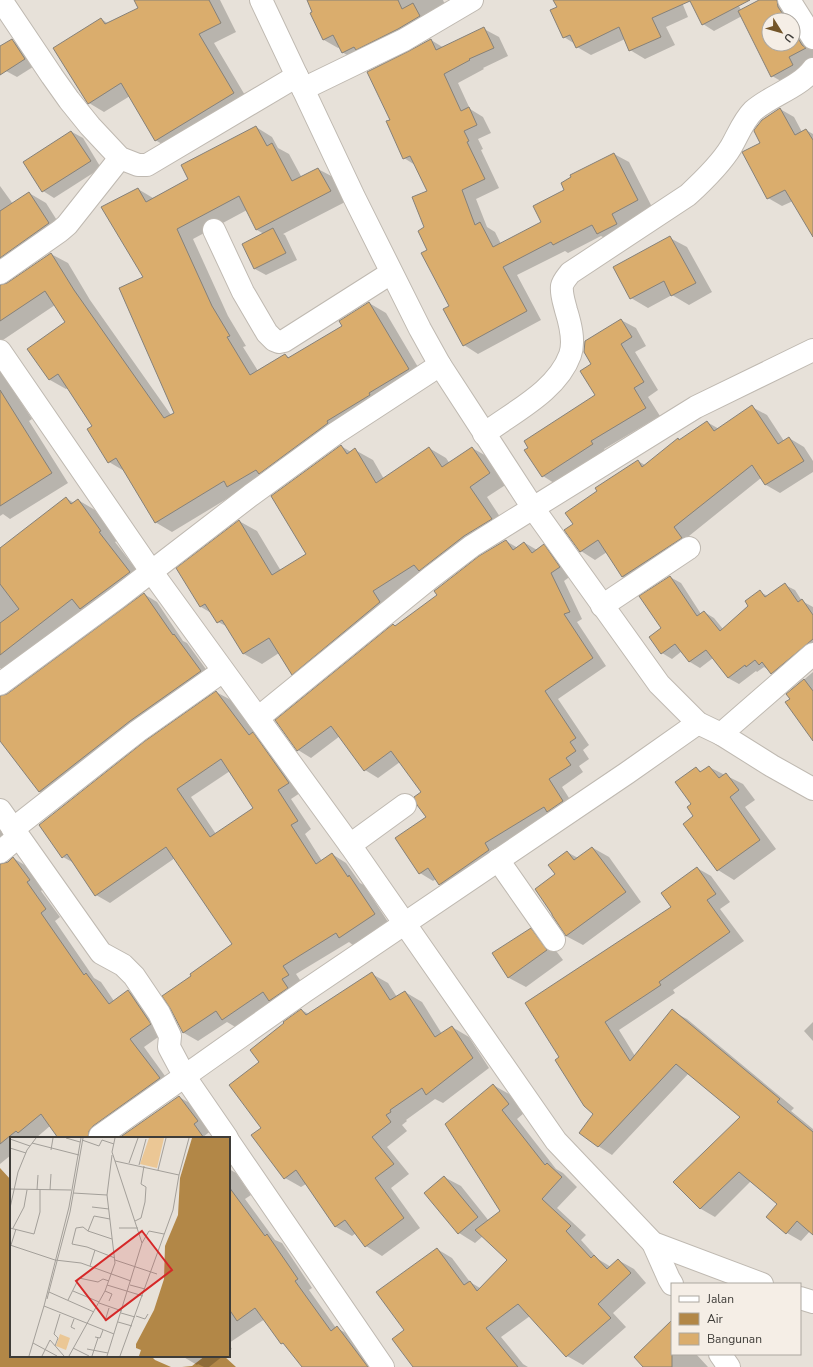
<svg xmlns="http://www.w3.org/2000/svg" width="813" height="1367" viewBox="0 0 813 1367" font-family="'Nunito Sans',sans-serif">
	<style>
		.water { fill: #b28747 }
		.shadow { fill: #0003; fill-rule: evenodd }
		.building { fill: #daad6d; stroke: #868179; fill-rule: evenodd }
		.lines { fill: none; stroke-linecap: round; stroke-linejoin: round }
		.street-casing { stroke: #bfb9b1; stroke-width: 24 }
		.secondary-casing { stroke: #bfb9b1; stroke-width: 24 }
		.highway-casing { stroke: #bfb9b1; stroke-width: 24 }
		.street { stroke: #fff; stroke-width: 22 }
		.secondary { stroke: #fff; stroke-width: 22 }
		.highway { stroke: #fff; stroke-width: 22 }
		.inset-road { fill: none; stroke: #a39f99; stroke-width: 1 }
		.view { fill: #d62828; fill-opacity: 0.15; stroke: #d62828; stroke-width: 2 }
		.inset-edge { fill: none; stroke: #3e3c38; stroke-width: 2 }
	</style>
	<rect width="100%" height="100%" fill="#e7e1d9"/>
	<!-- water -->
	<g class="water">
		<path d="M 0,1168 L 11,1180 L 11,1356 L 151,1356 L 155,1360 L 171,1367 L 0,1367 Z"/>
		<path d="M 205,1356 L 224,1356 L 236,1367 L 182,1367 L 192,1366 Z"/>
	</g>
	<!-- shadow -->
	<g class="shadow">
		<path d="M 135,0 L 220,0 L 236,32 L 214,43 L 249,102 L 171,149 L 155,140 L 130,96 L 104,112 L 89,103 L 55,48 L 101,19 L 109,24 L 139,8 Z"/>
		<path d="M 308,0 L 443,0 L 448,12 L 357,61 L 342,52 L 340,47 L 338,48 L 324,40 Z"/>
		<path d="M 555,0 L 681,0 L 688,17 L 666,27 L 675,45 L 645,59 L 630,50 L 625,39 L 591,55 L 577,47 L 575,44 L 564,37 L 558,7 Z"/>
		<path d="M 691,0 L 736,0 L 741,10 L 761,0 L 793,0 L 813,46 L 813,63 L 788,85 L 772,76 L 742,16 L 714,31 L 703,24 ZM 769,20 L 793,20 L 793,44 L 769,44 Z"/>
		<path d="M 484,29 L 499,37 L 508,56 L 483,68 L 484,69 L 458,83 L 470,109 L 483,117 L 491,133 L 478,139 L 483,149 L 481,150 L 499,188 L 476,199 L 487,227 L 495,232 L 501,244 L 542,222 L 565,190 L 614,154 L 629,162 L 653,209 L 612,242 L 601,236 L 568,253 L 565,251 L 517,275 L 541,320 L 478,354 L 464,345 L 451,307 L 429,250 L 426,228 L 428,191 L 415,165 L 404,158 L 391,120 L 431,40 L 444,48 Z"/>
		<path d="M 12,40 L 23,47 L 36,65 L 17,77 L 6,71 L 0,62 L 0,47 Z"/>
		<path d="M 780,109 L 794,117 L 802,132 L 806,130 L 813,134 L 813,235 L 793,201 L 782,206 L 768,198 L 761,143 Z"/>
		<path d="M 256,127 L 272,137 L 278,148 L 289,154 L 302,178 L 318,169 L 335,178 L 347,201 L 283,234 L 285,235 L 297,260 L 266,275 L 255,269 L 264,234 L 257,230 L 247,210 L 193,239 L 228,316 L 246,346 L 243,347 L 258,371 L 285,355 L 290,358 L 343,326 L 369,303 L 386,313 L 425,379 L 172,532 L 155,522 L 126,472 L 109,462 L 93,427 L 68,388 L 66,389 L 50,380 L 29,349 L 67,322 L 55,305 L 0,342 L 0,186 L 13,204 L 29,193 L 46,203 L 65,233 L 5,278 L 4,285 L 51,254 L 68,263 L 90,300 L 171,415 L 175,413 L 144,278 L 138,189 L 153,198 L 190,179 Z"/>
		<path d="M 72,132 L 83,138 L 101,168 L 54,198 L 43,191 Z"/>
		<path d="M 670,238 L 687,247 L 712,292 L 689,305 L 672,295 L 648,308 L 631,298 Z"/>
		<path d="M 621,320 L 636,328 L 646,346 L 635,352 L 658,390 L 648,397 L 660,416 L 604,449 L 606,453 L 557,485 L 543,476 L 596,396 L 592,364 Z"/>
		<path d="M 0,363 L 17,388 L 13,390 L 32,419 L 29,421 L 68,483 L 10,519 L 3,514 L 0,516 Z"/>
		<path d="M 752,407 L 767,415 L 784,441 L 789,438 L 804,447 L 813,461 L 813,472 L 780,493 L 766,485 L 761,478 L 689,536 L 696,546 L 638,585 L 623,577 L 607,552 L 595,560 L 581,551 L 574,524 L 599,491 L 638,461 L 645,465 L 678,439 L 680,441 L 707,422 L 719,429 Z"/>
		<path d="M 341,446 L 351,452 L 355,450 L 373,460 L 384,479 L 429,448 L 446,458 L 450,464 L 472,448 L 490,458 L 507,484 L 487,497 L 508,529 L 310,684 L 292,674 L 279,653 L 262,664 L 244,654 L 228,627 L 218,622 L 213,614 L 201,607 L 239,521 L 257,531 L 281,571 L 307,555 Z"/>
		<path d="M 66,498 L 74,503 L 78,500 L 95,510 L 117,541 L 115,542 L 146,582 L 7,672 L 0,668 L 0,550 Z"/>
		<path d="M 506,541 L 518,548 L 525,543 L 537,550 L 544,546 L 557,553 L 572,575 L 564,581 L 582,619 L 577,622 L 606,666 L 558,699 L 589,745 L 583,750 L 589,759 L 579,766 L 583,772 L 562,787 L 576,809 L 453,892 L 440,884 L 436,879 L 433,881 L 420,873 L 427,817 L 423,792 L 400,762 L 378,778 L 365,770 L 340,736 L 311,758 L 298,750 L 394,625 L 396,626 L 439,595 Z"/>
		<path d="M 670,577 L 681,583 L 701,614 L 704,612 L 714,618 L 723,629 L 750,606 L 760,592 L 768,596 L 785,585 L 795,590 L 802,601 L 813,607 L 813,653 L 782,679 L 764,667 L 757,672 L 756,671 L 739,684 L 728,678 L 713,658 L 700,668 L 690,662 L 682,651 L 672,659 L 662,653 L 662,629 Z"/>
		<path d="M 144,594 L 157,602 L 183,641 L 187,643 L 213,679 L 53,799 L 40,792 L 15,760 L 0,729 L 0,697 L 8,695 Z"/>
		<path d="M 813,672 L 813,739 L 787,694 Z"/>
		<path d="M 216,692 L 231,700 L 257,736 L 267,742 L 303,791 L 291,799 L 311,829 L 305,834 L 322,861 L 332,854 L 346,863 L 360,883 L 364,885 L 388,922 L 354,946 L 349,942 L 296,974 L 302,983 L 237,1028 L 227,1022 L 198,1041 L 184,1033 L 171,1007 L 193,976 L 234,944 L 175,858 L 110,903 L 96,895 L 74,863 L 63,857 ZM 230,771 L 255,808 L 216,834 L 191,797 Z"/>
		<path d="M 709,767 L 743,784 L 755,800 L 745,807 L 776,849 L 734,880 L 718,870 L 684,824 L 694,816 L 692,804 L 696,768 L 702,772 Z"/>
		<path d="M 0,828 L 13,844 L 2,856 L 3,865 L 13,858 L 28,867 L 44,888 L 41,891 L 60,917 L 55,921 L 94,978 L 101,982 L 114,1001 L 128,991 L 143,999 L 164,1033 L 144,1047 L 173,1087 L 104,1138 L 59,1138 L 50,1126 L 36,1138 L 11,1138 L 11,1155 L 0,1164 Z"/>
		<path d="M 593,848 L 609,857 L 641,902 L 583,945 L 566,936 L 557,874 L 567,852 L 578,858 Z"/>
		<path d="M 697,868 L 711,876 L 730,902 L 720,909 L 744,941 L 673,990 L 675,993 L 619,1030 L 635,1056 L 672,1011 L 687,1019 L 794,1108 L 791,1111 L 813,1129 L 813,1232 L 811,1230 L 801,1241 L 787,1233 L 778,1204 L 751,1181 L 715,1217 L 701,1209 L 675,1182 L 741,1117 L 689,1073 L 612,1155 L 598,1146 L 594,1113 L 561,1057 L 672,907 Z"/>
		<path d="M 531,930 L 547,939 L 563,960 L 526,987 L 509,978 L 494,954 Z"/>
		<path d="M 372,974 L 388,983 L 397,997 L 405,992 L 422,1002 L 442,1034 L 452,1027 L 469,1037 L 489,1068 L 443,1103 L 435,1099 L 406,1120 L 407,1121 L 402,1125 L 407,1131 L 387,1147 L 409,1174 L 391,1188 L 420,1228 L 382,1256 L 366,1246 L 356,1233 L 352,1236 L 336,1227 L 306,1184 L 301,1187 L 285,1178 L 262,1128 L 261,1062 L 301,1010 L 309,1014 Z"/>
		<path d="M 813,1022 L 813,1041 L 804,1031 Z"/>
		<path d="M 493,1085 L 509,1094 L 524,1113 L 517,1119 L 556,1169 L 563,1173 L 577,1187 L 557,1208 L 586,1235 L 581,1240 L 598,1259 L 611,1267 L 618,1260 L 634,1269 L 646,1283 L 613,1313 L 626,1327 L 583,1365 L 567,1356 L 530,1316 L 501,1337 L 523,1364 L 528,1367 L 415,1367 L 406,1330 L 437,1249 L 452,1258 L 470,1282 L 480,1288 L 508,1260 L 483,1236 L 475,1243 L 459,1233 L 444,1177 L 461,1186 L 489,1221 L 502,1211 Z"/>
		<path d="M 179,1097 L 193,1105 L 212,1130 L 203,1137 L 204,1138 L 121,1138 Z"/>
		<path d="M 229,1169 L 236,1173 L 251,1195 L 245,1199 L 275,1240 L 282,1243 L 312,1288 L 309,1290 L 336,1328 L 337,1328 L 351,1336 L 376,1367 L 303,1367 L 286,1345 L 282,1343 L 265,1319 L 229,1343 Z"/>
		<path d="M 672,1333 L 672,1354 L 696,1354 L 708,1367 L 644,1367 Z"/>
		<path d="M 229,1344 L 232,1349 L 229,1351 Z"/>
		<path d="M 182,1356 L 223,1356 L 209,1367 L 204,1367 L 198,1364 L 197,1365 Z"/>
	</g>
	<!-- building -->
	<g class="building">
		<path d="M 134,0 L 209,0 L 221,23 L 199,34 L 234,93 L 155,141 L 121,83 L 88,104 L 53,48 L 101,18 L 105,24 L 138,8 Z"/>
		<path d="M 307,0 L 398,0 L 402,9 L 413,3 L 420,16 L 398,29 L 356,50 L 354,47 L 342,53 L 333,35 L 323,40 L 310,13 L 312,12 Z"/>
		<path d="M 553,0 L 750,0 L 702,25 L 690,1 L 652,18 L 661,37 L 629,51 L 619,27 L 576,48 L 570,35 L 563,38 L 550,10 L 557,7 Z"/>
		<path d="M 759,0 L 777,0 L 778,7 L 787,20 L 769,20 L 769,44 L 793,44 L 793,30 L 802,45 L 806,48 L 789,57 L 793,65 L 771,77 L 738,11 Z"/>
		<path d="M 484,27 L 494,48 L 469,59 L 470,60 L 444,74 L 461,111 L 469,107 L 477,125 L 464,131 L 469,141 L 467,142 L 485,179 L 462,190 L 475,225 L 480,222 L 493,247 L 541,222 L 533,206 L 564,190 L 561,183 L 571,177 L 570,175 L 614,153 L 638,200 L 612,214 L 617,224 L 597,234 L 592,225 L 553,245 L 551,242 L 503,267 L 527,311 L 463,346 L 443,309 L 449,306 L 421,253 L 427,250 L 418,231 L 424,227 L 412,197 L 427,191 L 410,156 L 403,159 L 386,121 L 390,120 L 367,72 L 409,51 L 431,39 L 436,50 Z"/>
		<path d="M 12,39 L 25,59 L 0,75 L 0,46 Z"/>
		<path d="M 780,108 L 795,135 L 806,129 L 813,140 L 813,237 L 785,190 L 767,199 L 742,152 L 760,143 L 754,131 L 754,130 L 762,120 Z"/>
		<path d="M 256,126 L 267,146 L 272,143 L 292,181 L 318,168 L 331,191 L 256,230 L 239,196 L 177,229 L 212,306 L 230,336 L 227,337 L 250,375 L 285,354 L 288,358 L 342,326 L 339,321 L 369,302 L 409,369 L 369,393 L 370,395 L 327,421 L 328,423 L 259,474 L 256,470 L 227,487 L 224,481 L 155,523 L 116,458 L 108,463 L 87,429 L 92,426 L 58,374 L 49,380 L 27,349 L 65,322 L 45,291 L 0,321 L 0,285 L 7,283 L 51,253 L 74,290 L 164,418 L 174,413 L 119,288 L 143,277 L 101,207 L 138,188 L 146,202 L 188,179 L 181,165 Z"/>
		<path d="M 71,131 L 91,161 L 42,192 L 23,162 Z"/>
		<path d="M 29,192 L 49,223 L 0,258 L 0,211 Z"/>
		<path d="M 273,228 L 286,253 L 254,269 L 242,244 Z"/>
		<path d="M 670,236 L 696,283 L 671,296 L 664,281 L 630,299 L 613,267 Z"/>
		<path d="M 621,319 L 632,337 L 621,344 L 644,382 L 634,388 L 646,408 L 591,441 L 593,444 L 542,477 L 524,450 L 528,448 L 524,441 L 595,395 L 580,371 L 591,364 L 584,352 L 585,341 Z"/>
		<path d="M 0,390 L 52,473 L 0,506 Z"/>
		<path d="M 752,405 L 778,444 L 789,437 L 804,461 L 765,485 L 752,465 L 674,527 L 682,538 L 622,577 L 598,540 L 580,552 L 564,530 L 573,524 L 565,513 L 597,491 L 595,488 L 638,460 L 642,467 L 678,438 L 679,440 L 707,421 L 714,431 Z"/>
		<path d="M 341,445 L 347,454 L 355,448 L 376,483 L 429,447 L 442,467 L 472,447 L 490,473 L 470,487 L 492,519 L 464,536 L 419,571 L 414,565 L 373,591 L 380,602 L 292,675 L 269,638 L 243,654 L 222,620 L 217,623 L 205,604 L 200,607 L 176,568 L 239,520 L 272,575 L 306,554 L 271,496 Z"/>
		<path d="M 66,497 L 71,504 L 78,499 L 101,531 L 99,532 L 130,572 L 80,609 L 72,599 L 0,655 L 0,623 L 19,609 L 0,584 L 0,548 Z"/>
		<path d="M 506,540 L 513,550 L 524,542 L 532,553 L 544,544 L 560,567 L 551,573 L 570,612 L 564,614 L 593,658 L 545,691 L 576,738 L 570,742 L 576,751 L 566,758 L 571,765 L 549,779 L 563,801 L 547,812 L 544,807 L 485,843 L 489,850 L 439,885 L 428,868 L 419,874 L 395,838 L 426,817 L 417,805 L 414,797 L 421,792 L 391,751 L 364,771 L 331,726 L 297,751 L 275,720 L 393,624 L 395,626 L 437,595 L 434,591 L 438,588 L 479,556 Z"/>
		<path d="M 670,576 L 697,616 L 704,611 L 720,631 L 748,606 L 745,601 L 760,590 L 765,597 L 785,583 L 798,602 L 802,599 L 813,615 L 813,639 L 771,674 L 762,662 L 759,665 L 755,660 L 746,667 L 745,665 L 728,678 L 706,650 L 689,662 L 675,644 L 661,654 L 649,637 L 661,628 L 639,596 Z"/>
		<path d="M 144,593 L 173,635 L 174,634 L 201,671 L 130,721 L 39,792 L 0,741 L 0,696 L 7,694 Z"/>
		<path d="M 804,679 L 813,691 L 813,741 L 785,702 L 790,699 L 786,694 Z"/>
		<path d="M 216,691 L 249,735 L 253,732 L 289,783 L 278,790 L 298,821 L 291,825 L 316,864 L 332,853 L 348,877 L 349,875 L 375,914 L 339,938 L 336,933 L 283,966 L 289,975 L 282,979 L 288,988 L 269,1001 L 263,992 L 222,1020 L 216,1011 L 183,1033 L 170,1008 L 162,996 L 191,976 L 190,974 L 232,944 L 166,847 L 95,896 L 67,854 L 62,858 L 39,825 L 145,741 ZM 221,759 L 253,808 L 210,837 L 177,789 Z"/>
		<path d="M 709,766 L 719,778 L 726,773 L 739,790 L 730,797 L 760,840 L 717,871 L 683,824 L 693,816 L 687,807 L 691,804 L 675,782 L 696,767 L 700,772 Z"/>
		<path d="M 592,847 L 626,892 L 566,936 L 552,915 L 552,914 L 535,889 L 555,874 L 548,865 L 567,851 L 574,860 Z"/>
		<path d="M 13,857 L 30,880 L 27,882 L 46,909 L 41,913 L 84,975 L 86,973 L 109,1004 L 128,990 L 151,1024 L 130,1039 L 160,1078 L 93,1126 L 89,1131 L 88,1138 L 58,1138 L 41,1114 L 18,1133 L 16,1131 L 0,1144 L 0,864 L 8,862 Z"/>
		<path d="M 697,867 L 716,894 L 707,900 L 730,932 L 659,982 L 661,985 L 605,1022 L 630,1061 L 672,1009 L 780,1099 L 777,1102 L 813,1132 L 813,1235 L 797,1221 L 786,1234 L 766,1217 L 777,1204 L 739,1172 L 700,1209 L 673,1182 L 740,1117 L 676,1064 L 598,1147 L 579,1133 L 593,1114 L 584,1106 L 555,1060 L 559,1057 L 525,1003 L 671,907 L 661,893 Z"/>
		<path d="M 531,928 L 547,950 L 508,978 L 492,953 Z"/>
		<path d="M 372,972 L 390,1000 L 405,991 L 435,1037 L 452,1026 L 473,1058 L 426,1095 L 422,1088 L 390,1110 L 391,1112 L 386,1115 L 391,1122 L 372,1137 L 394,1164 L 375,1178 L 404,1218 L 365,1247 L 345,1220 L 335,1227 L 296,1170 L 284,1179 L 251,1135 L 261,1128 L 229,1085 L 259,1062 L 250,1050 L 284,1023 L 283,1022 L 301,1009 L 306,1015 Z"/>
		<path d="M 493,1084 L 509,1104 L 502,1110 L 545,1165 L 547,1163 L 562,1177 L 542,1199 L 571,1226 L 566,1231 L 591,1258 L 594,1255 L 607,1269 L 618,1259 L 631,1273 L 598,1304 L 611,1318 L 566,1357 L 518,1304 L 486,1328 L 518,1367 L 413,1367 L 392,1339 L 404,1330 L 376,1292 L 437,1248 L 464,1285 L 470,1281 L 477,1291 L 507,1260 L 475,1230 L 500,1211 L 445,1124 Z"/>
		<path d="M 179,1096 L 198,1121 L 194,1124 L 204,1138 L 119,1138 Z"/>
		<path d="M 444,1176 L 478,1217 L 458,1234 L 424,1193 Z"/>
		<path d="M 229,1187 L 265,1236 L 267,1234 L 298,1279 L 295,1281 L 331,1331 L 337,1326 L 368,1367 L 302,1367 L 283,1343 L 281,1344 L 255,1308 L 237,1321 L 229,1309 Z"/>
		<path d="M 672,1320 L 672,1367 L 643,1367 L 634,1357 Z"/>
	</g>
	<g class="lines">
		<!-- street casing -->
		<g class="street-casing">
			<g id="street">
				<path d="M 1,0 L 52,76 L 69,100 L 90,126 L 120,158 L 138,165 L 147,165 L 297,76"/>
				<path d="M 789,0 L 813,38"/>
				<path d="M 303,89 L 404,40 L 472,0"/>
				<path d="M 214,230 L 243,292 L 267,333 L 274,340 L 279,342 L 284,341 L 391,273"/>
				<path d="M 0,273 L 60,231 L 67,225 L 120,158"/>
				<path d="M 484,434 C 513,412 557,391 570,355 C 575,341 570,323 566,310 C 564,302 561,294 562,286 C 563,281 567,277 570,273 L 688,195 C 701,183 722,162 731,147 C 738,135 743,121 753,111 C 771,95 799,88 813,69"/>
				<path d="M 602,606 L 689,548"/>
				<path d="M 0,684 L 117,598 L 251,495 L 336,433 L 440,365"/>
				<path d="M 258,718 L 430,578 L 472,546 L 533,508"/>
				<path d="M 721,734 L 813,654"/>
				<path d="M 0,810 L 101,953 L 123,965 L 134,976 L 159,1013 L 170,1036 L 169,1047 L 185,1077 L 227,1138"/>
				<path d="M 13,829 L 138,731 L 223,671"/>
				<path d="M 350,845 L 405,805"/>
				<path d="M 0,852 L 18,837"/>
				<path d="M 498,860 L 554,940"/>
				<path d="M 100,1136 L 305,991 L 627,773 L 698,723"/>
				<path d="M 229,1142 L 383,1367"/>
				<path d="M 653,1243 L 669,1279 L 672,1284"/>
				<path d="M 720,1354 L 729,1367"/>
			</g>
		</g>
		<!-- secondary casing -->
		<g class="secondary-casing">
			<g id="secondary">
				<path d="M 261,0 L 354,197 L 420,329 L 440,365 L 533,508 L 659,684 L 698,723 L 721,734 L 772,766 L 813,789"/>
				<path d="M 533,508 L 696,407 L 813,350"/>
			</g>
		</g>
		<!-- highway casing -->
		<g class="highway-casing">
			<g id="highway">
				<path d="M 0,351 L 151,571 L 350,845 L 556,1141 L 653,1243 L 762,1284"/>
				<path d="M 800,1298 L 813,1302"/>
			</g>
		</g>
		<!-- street -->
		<use href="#street" class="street"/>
		<!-- secondary -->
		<use href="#secondary" class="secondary"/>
		<!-- highway -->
		<use href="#highway" class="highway"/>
	</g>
	<!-- overview -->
	<g transform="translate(10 1137)">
		<rect width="220" height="220" fill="#e7e1d9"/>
		<path d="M 139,1 L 154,1 L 147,31 L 130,27 ZM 50,197 L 60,201 L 56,213 L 46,209 Z" fill="#ebc795"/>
		<path d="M 182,1 L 220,1 L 220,219 L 129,219 L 131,213 L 126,211 L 126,207 L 144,173 L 154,142 L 155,109 L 168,78 L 170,41 Z" fill="#b28747"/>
		<path class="inset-road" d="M 56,1 L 70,5M 71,1 L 59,70 L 34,169 L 104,197M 0,2 L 20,9M 72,3 L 89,9 L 92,3 L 104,7M 22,6 L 69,18M 0,11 L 16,16M 41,13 L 43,1M 105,24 L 169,38M 119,26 L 128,1M 129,28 L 136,2M 148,33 L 156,1M 0,52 L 61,53M 27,53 L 28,38M 40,53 L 41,37M 63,56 L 97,58M 82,70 L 99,72M 0,71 L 8,35 L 17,13 L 26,1M 100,82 L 84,79 L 78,94 L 73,90 L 66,91 L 62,107 L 77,110 L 105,121M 125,84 L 131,81 L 135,65 L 136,50 L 131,47 L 134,29M 0,91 L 24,97 L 30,75 L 30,53M 3,91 L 14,70 L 17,53M 109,91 L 128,91M 78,94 L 102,102M 132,106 L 139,94 L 154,97M 0,108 L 45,123 L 71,126 L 121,144M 1,108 L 6,92M 105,123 L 147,137M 80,129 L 85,113M 97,148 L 133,159M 120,148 L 135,152M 63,154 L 89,165M 95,154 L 102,157 L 99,164M 39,155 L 84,175M 37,162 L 60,75 L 73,1M 58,163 L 69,141 L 88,145 L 93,142 L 99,144M 89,166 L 112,174M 111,176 L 125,180M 126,179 L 135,182 L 138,177M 64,182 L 61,190 L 65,192M 95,184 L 99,171M 108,185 L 122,189M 85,200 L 90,201 L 93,193M 23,206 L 47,219M 45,209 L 48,201 L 44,197 L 50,177M 63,211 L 79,219M 77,212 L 98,216M 19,219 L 34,169M 32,219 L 40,203 L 54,219M 59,219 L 95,154 L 105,126 L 97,58 L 102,18M 82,219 L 88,201M 97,219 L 132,106 L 102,15 L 105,1M 110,219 L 163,73 L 169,38 L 179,1"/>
		<path class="view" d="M 132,94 L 162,133 L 96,183 L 66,144 Z"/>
		<rect width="220" height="220" class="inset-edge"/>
	</g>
	<!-- legend -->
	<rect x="671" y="1283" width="130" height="72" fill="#f5eee6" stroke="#aca7a0"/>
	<rect x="679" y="1296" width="20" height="6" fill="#ffffff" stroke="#aca7a0"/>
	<text x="707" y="1303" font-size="12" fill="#3e3c38">Jalan</text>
	<rect x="679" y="1313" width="20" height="12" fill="#b28747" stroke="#aca7a0"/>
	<text x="707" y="1323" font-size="12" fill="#3e3c38">Air</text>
	<rect x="679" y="1333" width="20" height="12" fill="#daad6d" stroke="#aca7a0"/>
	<text x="707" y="1343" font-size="12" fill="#3e3c38">Bangunan</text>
	<!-- north arrow -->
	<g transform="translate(781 32) rotate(127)"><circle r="19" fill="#f5eee6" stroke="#aca7a0"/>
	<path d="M0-3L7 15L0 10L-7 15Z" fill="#735529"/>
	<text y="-6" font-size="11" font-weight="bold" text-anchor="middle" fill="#3e3c38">U</text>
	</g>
</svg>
